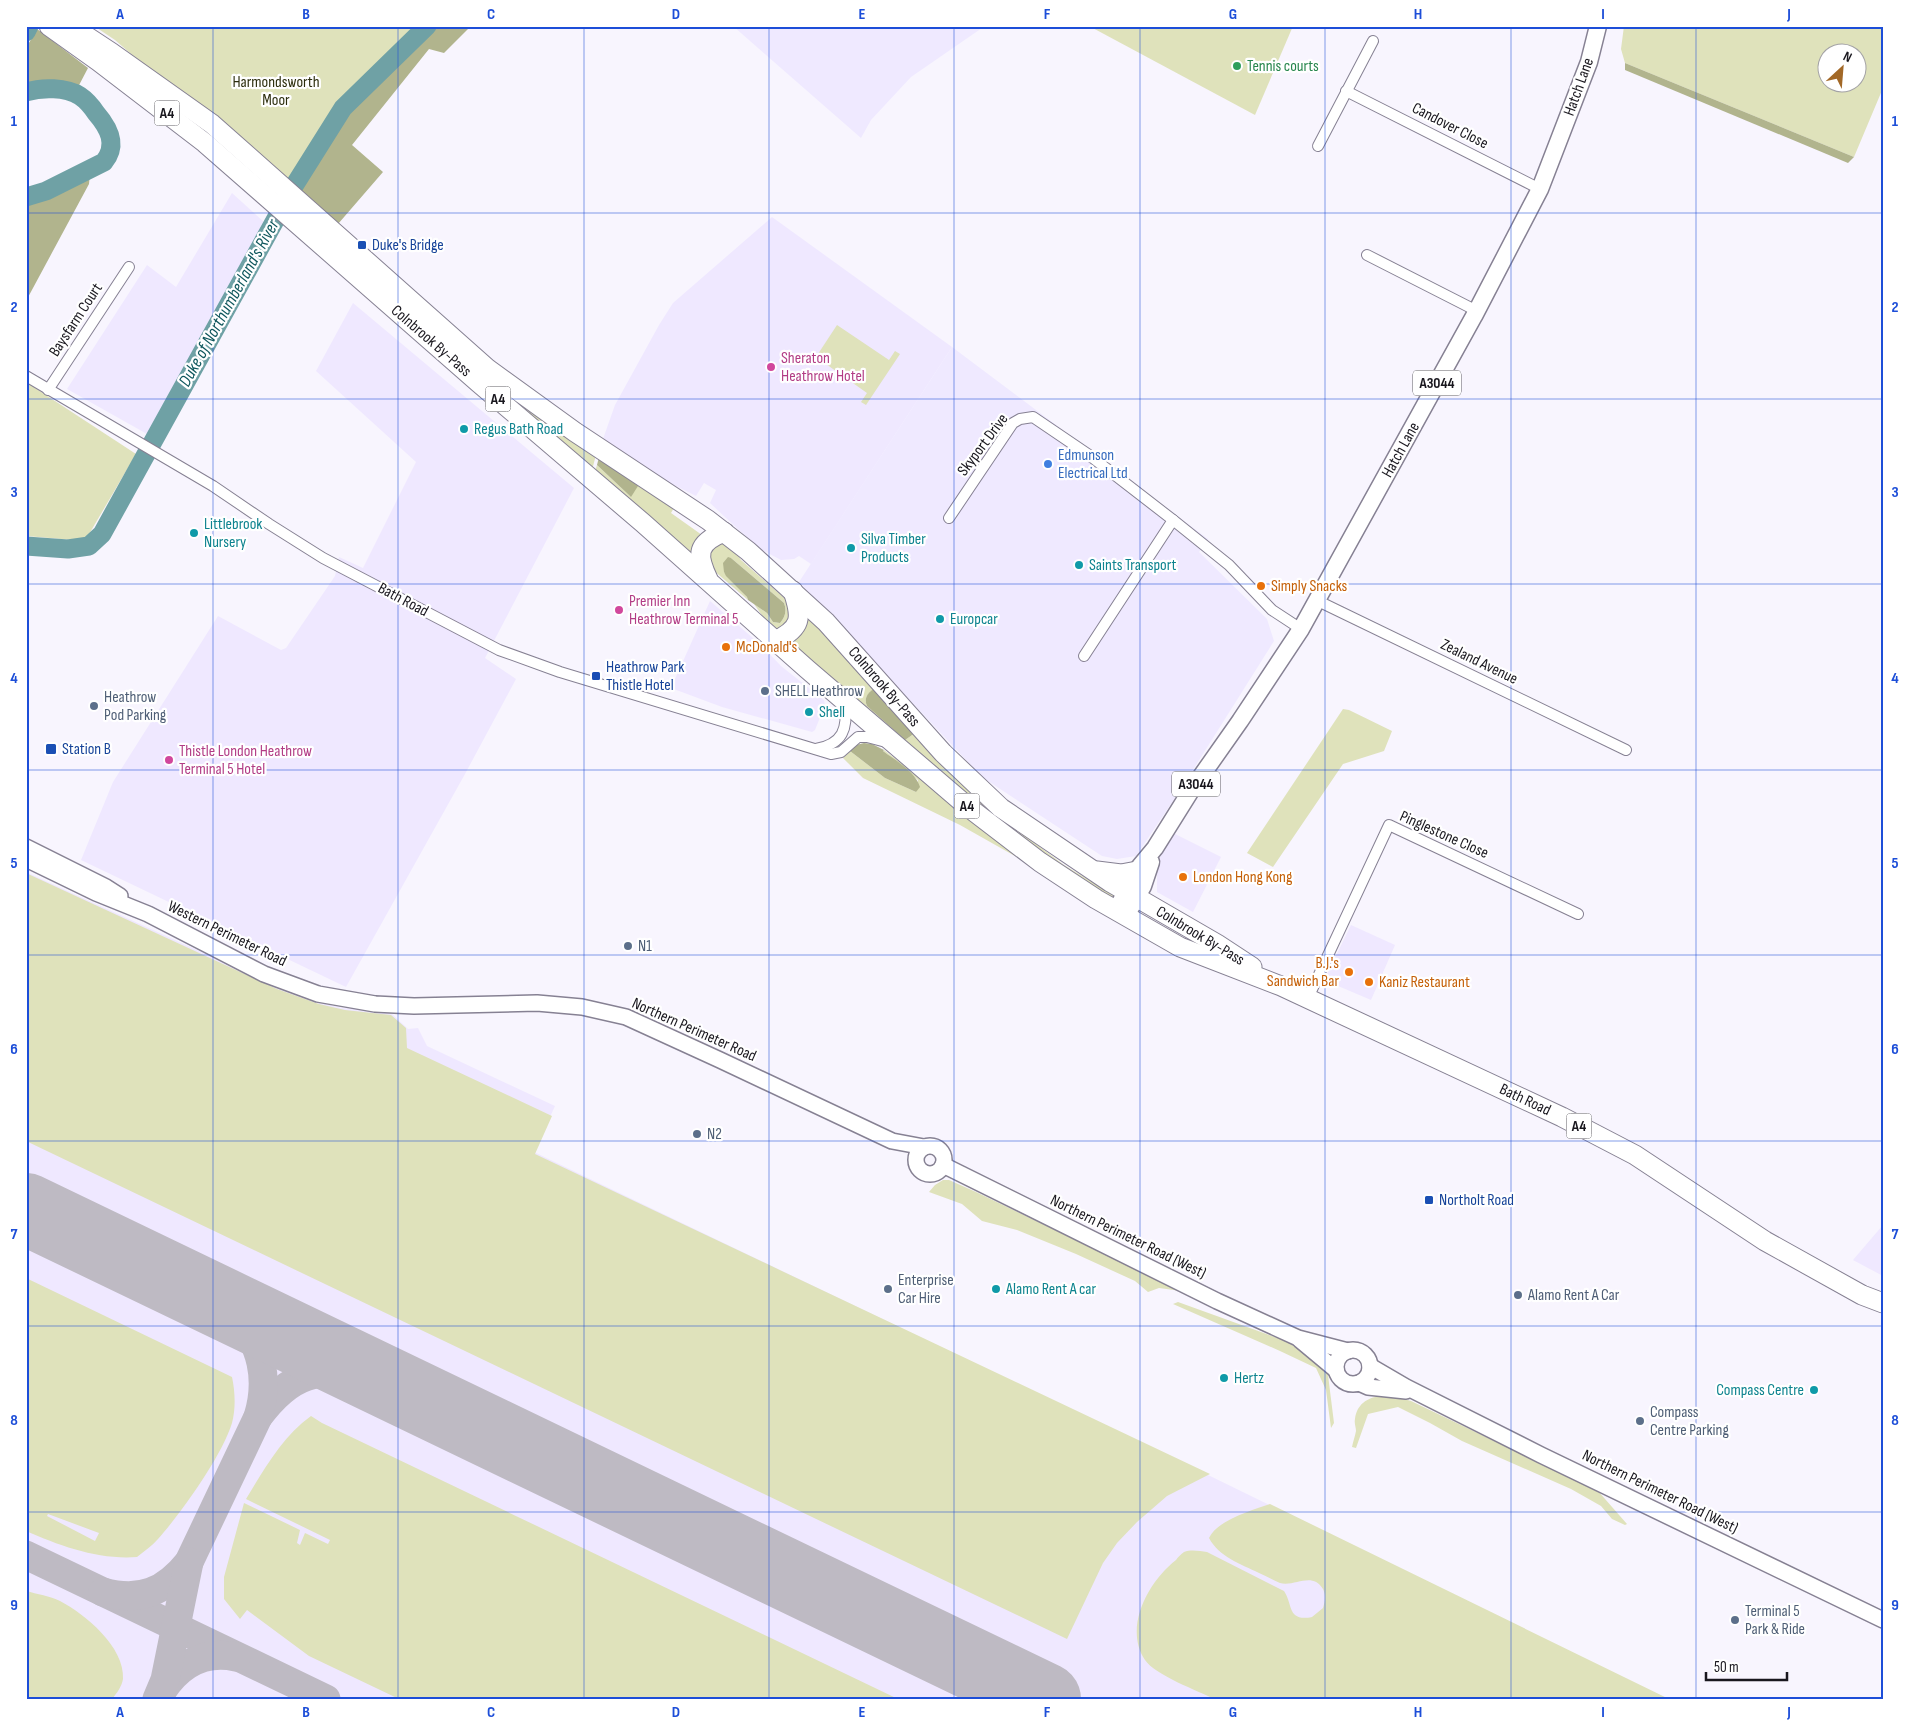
<svg xmlns="http://www.w3.org/2000/svg" width="1909" height="1725" viewBox="0 0 1909 1725" font-family="'Sofia Sans Condensed',sans-serif">
	<style>
		.built { fill: #efe8ff }
		.industrial { fill: #efe9ff }
		.green { fill: #dfe2bb; fill-rule: evenodd }
		.forest { fill: #b1b48d }
		.lines { fill: none; stroke-linecap: round; stroke-linejoin: round }
		.river { stroke: #6fa1a5; stroke-width: 19 }
		.taxiway { stroke: #bebac3; stroke-width: 29 }
		.runway { stroke: #bebac3; stroke-width: 72 }
		.street-casing { stroke: #868193; stroke-width: 12 }
		.secondary-casing { stroke: #868193; stroke-width: 18 }
		.primary-casing { stroke: #868193; stroke-width: 19 }
		.highway-casing { stroke: #868193; stroke-width: 21 }
		.street { stroke: #fff; stroke-width: 10 }
		.secondary { stroke: #fff; stroke-width: 15 }
		.primary { stroke: #fff; stroke-width: 16 }
		.highway { stroke: #fff; stroke-width: 19 }
		.grid { fill: none; stroke: #1d4ed8; stroke-width: 1; stroke-opacity: 0.55 }
		.leisure-dot { fill: #2e9e5b; stroke: #fff; stroke-width: 2 }
		.transit-dot { fill: #1a4fb4; stroke: #fff; stroke-width: 2 }
		.hotel-dot { fill: #d1479c; stroke: #fff; stroke-width: 2 }
		.culture-dot { fill: #0f9aa8; stroke: #fff; stroke-width: 2 }
		.shop-dot { fill: #3f7fe0; stroke: #fff; stroke-width: 2 }
		.food-dot { fill: #e8710a; stroke: #fff; stroke-width: 2 }
		.service-dot { fill: #5c6f8a; stroke: #fff; stroke-width: 2 }
		.labels { text-anchor: middle; dominant-baseline: central; stroke-width: 4.5; stroke-linejoin: round; paint-order: stroke }
		.shield { fill: #fff; stroke: #5e5d62; stroke-width: 1 }
		.shield-label { font-size: 15px; font-weight: bold; fill: #19171e }
		.leisure-label { font-size: 16px; fill: #27864d; stroke: #fff; text-anchor: start }
		.park-label { font-size: 16px; fill: #2b2c0c; stroke: #fff }
		.street-label { font-size: 16px; fill: #19171e; stroke: #fff }
		.transit-label { font-size: 16px; fill: #164399; stroke: #fff; text-anchor: start }
		.hotel-label { font-size: 16px; fill: #b23c85; stroke: #fff; text-anchor: start }
		.culture-label { font-size: 16px; fill: #0d838f; stroke: #fff; text-anchor: start }
		.shop-label { font-size: 16px; fill: #366cbe; stroke: #fff; text-anchor: start }
		.food-label { font-size: 16px; fill: #c56008; stroke: #fff; text-anchor: start }
		.service-label { font-size: 16px; fill: #4e5e75; stroke: #fff; text-anchor: start }
		.water-label { font-size: 18px; font-style: italic; fill: #0f575d; stroke: #fff }
		.neatline { fill: none; stroke: #1d4ed8; stroke-width: 2 }
		.grid-label { font-size: 16px; text-anchor: middle; font-weight: bold; fill: #1d4ed8 }
	</style>
	<rect width="100%" height="100%" fill="#f8f5fe"/>
	<!-- built -->
	<g class="built">
		<path d="M 232,193 L 264,222 L 147,434 L 67,389 L 147,265 L 176,287 Z"/>
		<path d="M 772,217 L 952,347 L 811,564 L 799,556 L 794,559 L 781,560 L 762,550 L 740,531 L 710,503 L 716,490 L 704,483 L 696,496 L 670,483 L 603,439 L 615,405 L 659,325 L 673,303 Z"/>
		<path d="M 353,303 L 574,488 L 485,658 L 516,679 L 465,774 L 346,987 L 81,860 L 113,782 L 218,616 L 281,650 L 286,648 L 335,576 L 339,557 L 363,568 L 416,462 L 316,371 Z"/>
		<path d="M 710,601 L 761,645 L 781,666 L 824,700 L 825,705 L 815,730 L 812,732 L 722,707 L 671,688 Z"/>
		<path d="M 1173,833 L 1221,857 L 1193,912 L 1157,892 L 1157,865 L 1161,855 Z"/>
		<path d="M 26,872 L 282,989 L 321,1003 L 342,1008 L 390,1012 L 408,1029 L 418,1028 L 427,1046 L 555,1106 L 534,1152 L 1206,1474 L 1667,1699 L 26,1699 Z"/>
		<path d="M 1351,925 L 1395,945 L 1371,1000 L 1324,980 Z"/>
		<path d="M 1883,1225 L 1883,1276 L 1853,1260 Z"/>
	</g>
	<!-- industrial -->
	<g class="industrial">
		<path d="M 733,26 L 988,26 L 982,28 L 911,77 L 871,120 L 861,138 Z"/>
		<path d="M 952,347 L 1208,539 L 1199,552 L 1267,619 L 1274,641 L 1179,792 L 1136,856 L 1117,859 L 1102,856 L 982,777 L 799,582 Z"/>
	</g>
	<!-- green -->
	<g class="green">
		<path d="M 94,26 L 427,26 L 343,108 L 294,186 L 284,187 L 115,40 Z"/>
		<path d="M 1089,26 L 1293,26 L 1255,115 Z"/>
		<path d="M 1624,26 L 1883,26 L 1883,88 L 1854,157 L 1625,63 L 1621,49 ZM 1826,52 L 1856,52 L 1856,82 L 1826,82 Z"/>
		<path d="M 837,325 L 889,360 L 895,351 L 900,354 L 866,405 L 861,402 L 867,393 L 816,357 Z"/>
		<path d="M 436,333 L 596,455 L 592,470 Z"/>
		<path d="M 29,384 L 136,454 L 85,541 L 26,536 L 26,388 Z"/>
		<path d="M 608,463 L 675,506 L 671,513 L 702,535 L 694,559 L 594,474 L 597,465 L 631,497 Z"/>
		<path d="M 717,540 L 732,546 L 741,560 L 790,603 L 794,615 L 778,631 L 768,624 L 754,604 L 767,613 L 773,622 L 780,623 C 785,617 787,611 784,603 L 731,558 L 724,572 L 747,597 L 748,600 L 712,569 L 707,550 Z"/>
		<path d="M 807,612 L 877,688 C 869,691 863,698 867,706 L 905,740 L 915,733 L 1013,827 L 1064,865 L 1118,898 L 1114,900 L 1013,834 L 788,642 Z"/>
		<path d="M 1343,709 L 1349,710 L 1392,731 L 1384,751 L 1343,764 L 1273,867 L 1247,853 Z"/>
		<path d="M 884,750 L 1043,872 L 960,825 L 863,778 L 843,758 L 850,751 L 885,778 L 916,792 L 918,780 L 883,751 Z"/>
		<path d="M 26,873 L 277,989 L 319,1004 L 345,1010 L 391,1015 L 406,1028 L 407,1048 L 552,1116 L 535,1154 L 1210,1474 L 1167,1496 L 1137,1522 L 1117,1543 L 1103,1563 L 1067,1639 L 26,1141 Z"/>
		<path d="M 943,1180 L 949,1180 L 976,1192 L 1181,1291 L 1159,1288 L 1148,1292 L 1135,1281 L 1076,1254 L 1017,1230 L 982,1221 L 962,1204 L 929,1192 L 935,1185 Z"/>
		<path d="M 26,1278 L 232,1377 C 235,1391 236,1408 232,1423 C 222,1456 181,1513 158,1539 C 152,1546 144,1551 137,1557 C 99,1560 60,1546 26,1531 ZM 48,1514 L 99,1533 L 95,1541 L 47,1516 Z"/>
		<path d="M 1178,1302 L 1286,1341 L 1320,1363 L 1328,1375 L 1334,1423 L 1331,1428 L 1326,1390 L 1316,1368 L 1280,1351 L 1173,1304 Z"/>
		<path d="M 1380,1396 L 1397,1397 L 1411,1401 L 1598,1491 L 1627,1524 L 1625,1525 L 1612,1519 L 1601,1506 L 1571,1489 L 1462,1441 L 1430,1423 L 1398,1407 L 1368,1414 L 1356,1448 L 1352,1447 C 1353,1442 1355,1436 1356,1431 C 1356,1427 1354,1423 1355,1419 C 1357,1404 1367,1398 1380,1396 Z"/>
		<path d="M 311,1416 L 322,1423 L 898,1699 L 399,1699 L 309,1656 L 247,1610 L 240,1619 L 224,1599 L 224,1577 L 244,1503 L 300,1530 L 297,1543 L 300,1545 L 305,1533 L 328,1544 L 330,1540 L 246,1499 C 265,1468 282,1437 311,1416 Z"/>
		<path d="M 1270,1504 L 1669,1699 L 1215,1699 C 1198,1691 1155,1675 1145,1660 C 1123,1627 1149,1581 1176,1560 C 1178,1557 1181,1554 1184,1552 C 1191,1549 1200,1551 1207,1552 L 1284,1591 C 1293,1604 1287,1622 1312,1617 L 1323,1608 C 1325,1602 1326,1595 1323,1589 C 1312,1571 1295,1587 1280,1583 C 1273,1580 1266,1576 1259,1573 C 1241,1564 1219,1557 1209,1538 C 1217,1520 1253,1510 1270,1504 Z"/>
		<path d="M 26,1591 C 37,1594 50,1596 60,1601 C 85,1614 125,1647 123,1679 C 122,1686 117,1693 112,1699 L 26,1699 Z"/>
	</g>
	<!-- forest -->
	<g class="forest">
		<path d="M 432,26 L 471,26 L 444,53 L 429,49 L 352,145 L 383,172 L 338,224 L 296,187 L 346,110 Z"/>
		<path d="M 37,29 L 88,68 L 77,89 C 60,86 43,82 26,89 L 26,48 Z"/>
		<path d="M 1625,63 L 1854,157 L 1848,163 L 1625,70 Z"/>
		<path d="M 90,174 L 89,184 L 26,301 L 26,200 L 54,191 Z"/>
		<path d="M 599,457 L 638,486 L 631,497 L 597,465 Z"/>
		<path d="M 728,557 L 731,558 L 784,603 C 787,611 785,617 780,623 L 773,622 L 767,613 L 748,600 L 747,597 L 726,576 L 724,572 L 723,563 Z"/>
		<path d="M 877,688 L 915,733 L 905,740 L 867,706 C 863,698 869,690 877,688 Z"/>
		<path d="M 864,743 L 872,744 L 884,750 L 883,751 C 896,761 915,771 920,787 L 916,792 L 885,778 L 850,751 L 856,745 Z"/>
	</g>
	<g class="lines">
		<!-- river -->
		<g class="river">
			<path d="M 26,32 L 29,26"/>
			<path d="M 26,92 C 42,87 66,87 80,96 C 86,100 92,107 96,113 C 109,128 118,145 104,162 L 46,191 L 26,197"/>
			<path d="M 26,546 L 68,549 L 89,546 L 102,534 L 294,186 L 343,108 L 427,26"/>
		</g>
		<!-- taxiway -->
		<g class="taxiway">
			<path d="M 258,1417 C 292,1371 316,1369 371,1374"/>
			<path d="M 26,1555 L 326,1699"/>
			<path d="M 103,1592 C 140,1602 165,1592 189,1562 L 258,1417 C 269,1381 263,1342 234,1317 C 224,1308 213,1302 203,1294"/>
			<path d="M 162,1691 C 179,1665 204,1650 236,1657"/>
			<path d="M 157,1699 L 165,1680 L 189,1562"/>
		</g>
		<!-- runway -->
		<path class="runway" d="M 26,1209 L 1045,1699"/>
		<!-- street casing -->
		<g class="street-casing">
			<g id="street">
				<path d="M 1346,91 L 1540,189"/>
				<path d="M 1318,146 L 1373,41"/>
				<path d="M 1367,255 L 1477,311"/>
				<path d="M 26,376 L 213,486 L 269,524 L 323,558 L 499,650 L 560,672 L 831,754 L 841,752 L 858,737 L 867,737 L 886,742"/>
				<path d="M 48,390 L 129,267"/>
				<path d="M 949,518 L 1013,423 L 1020,419 L 1033,417 L 1089,455 L 1173,520 L 1229,565 L 1272,610 L 1301,629"/>
				<path d="M 1318,601 L 1626,750"/>
				<path d="M 1084,656 L 1173,520"/>
				<path d="M 816,749 C 843,744 848,729 845,703"/>
				<path d="M 1308,998 L 1389,825 L 1578,914"/>
			</g>
		</g>
		<!-- secondary casing -->
		<g class="secondary-casing">
			<g id="secondary">
				<path d="M 26,847 L 106,887 L 120,896"/>
				<path d="M 26,859 L 96,893 L 148,914 L 264,974 L 318,994 L 375,1004 L 414,1006 L 537,1003 L 582,1007 L 626,1017 L 720,1060 L 892,1141 L 924,1147"/>
				<circle cx="930" cy="1160" r="14"/>
				<path d="M 943,1165 L 1217,1301 L 1298,1338 L 1348,1351"/>
				<path d="M 1300,1340 L 1336,1370"/>
				<circle cx="1353" cy="1367" r="17"/>
				<path d="M 1370,1366 L 1406,1387 L 1541,1455 L 1883,1620"/>
				<path d="M 1359,1383 L 1368,1387 L 1406,1391"/>
			</g>
		</g>
		<!-- primary casing -->
		<g class="primary-casing">
			<g id="primary">
				<path d="M 1116,910 L 1140,866 L 1155,848 L 1190,792 L 1240,721 L 1301,629 L 1474,316 L 1540,189 L 1589,62 L 1598,26"/>
				<path d="M 1126,916 L 1143,886 L 1151,862"/>
			</g>
		</g>
		<!-- highway casing -->
		<g class="highway-casing">
			<g id="highway">
				<path d="M 49,26 L 98,61 L 205,143 L 479,383 L 643,523 L 807,669 L 968,807 L 1040,862 L 1096,899 L 1180,947 L 1281,986 L 1562,1117 L 1635,1155 L 1765,1241 L 1862,1295 L 1883,1303"/>
				<path d="M 71,26 L 112,53 L 212,124 L 488,369 L 575,432 L 708,520 L 748,551 L 826,622 L 943,753 L 1001,808 L 1110,882 L 1217,944 L 1252,967"/>
				<path d="M 708,579 C 696,554 697,543 724,532"/>
				<path d="M 775,641 C 802,628 802,618 793,591"/>
				<path d="M 1097,871 L 1121,874 L 1137,871"/>
			</g>
		</g>
		<!-- street -->
		<use href="#street" class="street"/>
		<!-- secondary -->
		<use href="#secondary" class="secondary"/>
		<!-- primary -->
		<use href="#primary" class="primary"/>
		<!-- highway -->
		<use href="#highway" class="highway"/>
	</g>
	<!-- grid -->
	<path class="grid" d="M 213,26 L 213,1699M 398,26 L 398,1699M 584,26 L 584,1699M 769,26 L 769,1699M 954,26 L 954,1699M 1140,26 L 1140,1699M 1325,26 L 1325,1699M 1511,26 L 1511,1699M 1696,26 L 1696,1699M 26,213 L 1883,213M 26,399 L 1883,399M 26,584 L 1883,584M 26,770 L 1883,770M 26,955 L 1883,955M 26,1141 L 1883,1141M 26,1326 L 1883,1326M 26,1512 L 1883,1512"/>
	<!-- markers -->
	<circle class="leisure-dot" cx="1237" cy="66" r="5"/>
	<g class="transit-dot">
		<rect x="357" y="240" width="10" height="10" rx="2.5"/>
		<rect x="591" y="671" width="10" height="10" rx="2.5"/>
		<rect x="45" y="743" width="12" height="12" rx="2.5"/>
		<rect x="1424" y="1195" width="10" height="10" rx="2.5"/>
	</g>
	<g class="hotel-dot">
		<circle cx="771" cy="367" r="5"/>
		<circle cx="619" cy="610" r="5"/>
		<circle cx="169" cy="760" r="5"/>
	</g>
	<g class="culture-dot">
		<circle cx="464" cy="429" r="5"/>
		<circle cx="194" cy="533" r="5"/>
		<circle cx="851" cy="548" r="5"/>
		<circle cx="1079" cy="565" r="5"/>
		<circle cx="940" cy="619" r="5"/>
		<circle cx="809" cy="712" r="5"/>
		<circle cx="996" cy="1289" r="5"/>
		<circle cx="1224" cy="1378" r="5"/>
		<circle cx="1814" cy="1390" r="5"/>
	</g>
	<circle class="shop-dot" cx="1048" cy="464" r="5"/>
	<g class="food-dot">
		<circle cx="1261" cy="586" r="5"/>
		<circle cx="726" cy="647" r="5"/>
		<circle cx="1183" cy="877" r="5"/>
		<circle cx="1349" cy="972" r="5"/>
		<circle cx="1369" cy="982" r="5"/>
	</g>
	<g class="service-dot">
		<circle cx="765" cy="691" r="5"/>
		<circle cx="94" cy="706" r="5"/>
		<circle cx="628" cy="946" r="5"/>
		<circle cx="697" cy="1134" r="5"/>
		<circle cx="888" cy="1289" r="5"/>
		<circle cx="1518" cy="1295" r="5"/>
		<circle cx="1640" cy="1421" r="5"/>
		<circle cx="1735" cy="1620" r="5"/>
	</g>
	<g class="labels">
		<!-- shield labels -->
		<g class="shield">
			<rect x="154.5" y="100.5" width="25" height="25" rx="4"/>
			<rect x="1413" y="370.5" width="48" height="25" rx="4"/>
			<rect x="485.5" y="386.5" width="25" height="25" rx="4"/>
			<rect x="1172" y="771.5" width="48" height="25" rx="4"/>
			<rect x="954.5" y="793.5" width="25" height="25" rx="4"/>
			<rect x="1566.5" y="1113.5" width="25" height="25" rx="4"/>
		</g>
		<g class="shield-label">
			<text x="167" y="113">A4</text>
			<text x="1437" y="383">A3044</text>
			<text x="498" y="399">A4</text>
			<text x="1196" y="784">A3044</text>
			<text x="967" y="806">A4</text>
			<text x="1579" y="1126">A4</text>
		</g>
		<!-- leisure labels -->
		<g class="leisure-label">
			<text x="1247" y="66">Tennis courts</text>
		</g>
		<!-- park labels -->
		<g class="park-label">
			<text x="276" y="82">Harmondsworth<tspan x="276" dy="18">Moor</tspan></text>
		</g>
		<!-- street labels -->
		<g class="street-label">
			<text transform="translate(1579 87) rotate(-70)">Hatch Lane</text>
			<text transform="translate(1450 126) rotate(27)">Candover Close</text>
			<text transform="translate(76 320) rotate(-57)">Baysfarm Court</text>
			<text transform="translate(431 341) rotate(41)">Colnbrook By-Pass</text>
			<text transform="translate(983 445) rotate(-53)">Skyport Drive</text>
			<text transform="translate(1401 450) rotate(-61)">Hatch Lane</text>
			<text transform="translate(403 600) rotate(28)">Bath Road</text>
			<text transform="translate(1479 662) rotate(26)">Zealand Avenue</text>
			<text transform="translate(884 687) rotate(49)">Colnbrook By-Pass</text>
			<text transform="translate(1444 835) rotate(24)">Pinglestone Close</text>
			<text transform="translate(227 934) rotate(26)">Western Perimeter Road</text>
			<text transform="translate(1200 936) rotate(31)">Colnbrook By-Pass</text>
			<text transform="translate(694 1030) rotate(24)">Northern Perimeter Road</text>
			<text transform="translate(1525 1100) rotate(25)">Bath Road</text>
			<text transform="translate(1128 1237) rotate(26)">Northern Perimeter Road (West)</text>
			<text transform="translate(1660 1492) rotate(26)">Northern Perimeter Road (West)</text>
		</g>
		<!-- transit labels -->
		<g class="transit-label">
			<text x="372" y="245">Duke's Bridge</text>
			<text x="606" y="667">Heathrow Park<tspan x="606" dy="18">Thistle Hotel</tspan></text>
			<text x="62" y="749">Station B</text>
			<text x="1439" y="1200">Northolt Road</text>
		</g>
		<!-- hotel labels -->
		<g class="hotel-label">
			<text x="781" y="358">Sheraton<tspan x="781" dy="18">Heathrow Hotel</tspan></text>
			<text x="629" y="601">Premier Inn<tspan x="629" dy="18">Heathrow Terminal 5</tspan></text>
			<text x="179" y="751">Thistle London Heathrow<tspan x="179" dy="18">Terminal 5 Hotel</tspan></text>
		</g>
		<!-- culture labels -->
		<g class="culture-label">
			<text x="474" y="429">Regus Bath Road</text>
			<text x="204" y="524">Littlebrook<tspan x="204" dy="18">Nursery</tspan></text>
			<text x="861" y="539">Silva Timber<tspan x="861" dy="18">Products</tspan></text>
			<text x="1089" y="565">Saints Transport</text>
			<text x="950" y="619">Europcar</text>
			<text x="819" y="712">Shell</text>
			<text x="1006" y="1289">Alamo Rent A car</text>
			<text x="1234" y="1378">Hertz</text>
			<text x="1804" y="1390" text-anchor="end">Compass Centre</text>
		</g>
		<!-- shop labels -->
		<g class="shop-label">
			<text x="1058" y="455">Edmunson<tspan x="1058" dy="18">Electrical Ltd</tspan></text>
		</g>
		<!-- food labels -->
		<g class="food-label">
			<text x="1271" y="586">Simply Snacks</text>
			<text x="736" y="647">McDonald's</text>
			<text x="1193" y="877">London Hong Kong</text>
			<text x="1339" y="963" text-anchor="end">B.J.'s<tspan x="1339" dy="18">Sandwich Bar</tspan></text>
			<text x="1379" y="982">Kaniz Restaurant</text>
		</g>
		<!-- service labels -->
		<g class="service-label">
			<text x="775" y="691">SHELL Heathrow</text>
			<text x="104" y="697">Heathrow<tspan x="104" dy="18">Pod Parking</tspan></text>
			<text x="638" y="946">N1</text>
			<text x="707" y="1134">N2</text>
			<text x="898" y="1280">Enterprise<tspan x="898" dy="18">Car Hire</tspan></text>
			<text x="1528" y="1295">Alamo Rent A Car</text>
			<text x="1650" y="1412">Compass<tspan x="1650" dy="18">Centre Parking</tspan></text>
			<text x="1745" y="1611">Terminal 5<tspan x="1745" dy="18">Park &amp; Ride</tspan></text>
		</g>
		<!-- water labels -->
		<g class="water-label">
			<text transform="translate(229 303) rotate(-61)">Duke of Northumberland's River</text>
		</g>
	</g>
	<!-- border -->
	<rect width="1909" height="1725" fill="none" stroke="#ffffff" stroke-width="55"/>
	<!-- north arrow -->
	<g transform="translate(1842 68) rotate(26)"><circle r="24" fill="#ffffff" stroke="#a3a2a5"/>
	<path d="M0-4L9 19L0 12L-9 19Z" fill="#a26827"/>
	<text y="-8" font-size="14" font-weight="bold" text-anchor="middle" fill="#19171e">N</text>
	</g>
	<!-- scale -->
	<path d="M1706 1672v8h81v-8" fill="none" stroke="#19171e" stroke-width="2.5"/>
	<text x="1714" y="1672" font-size="15" fill="#19171e" stroke="#ffffff" stroke-width="4" paint-order="stroke">50 m</text>
	<rect x="28" y="28" width="1854" height="1670" class="neatline"/>
	<g class="grid-label">
		<text x="120" y="19">A</text>
		<text x="306" y="19">B</text>
		<text x="491" y="19">C</text>
		<text x="676" y="19">D</text>
		<text x="862" y="19">E</text>
		<text x="1047" y="19">F</text>
		<text x="1233" y="19">G</text>
		<text x="1418" y="19">H</text>
		<text x="1603" y="19">I</text>
		<text x="1789" y="19">J</text>
		<text x="14" y="126">1</text>
		<text x="1895" y="126">1</text>
		<text x="14" y="312">2</text>
		<text x="1895" y="312">2</text>
		<text x="14" y="497">3</text>
		<text x="1895" y="497">3</text>
		<text x="14" y="683">4</text>
		<text x="1895" y="683">4</text>
		<text x="14" y="868">5</text>
		<text x="1895" y="868">5</text>
		<text x="14" y="1054">6</text>
		<text x="1895" y="1054">6</text>
		<text x="14" y="1239">7</text>
		<text x="1895" y="1239">7</text>
		<text x="14" y="1425">8</text>
		<text x="1895" y="1425">8</text>
		<text x="14" y="1610">9</text>
		<text x="1895" y="1610">9</text>
		<text x="120" y="1717">A</text>
		<text x="306" y="1717">B</text>
		<text x="491" y="1717">C</text>
		<text x="676" y="1717">D</text>
		<text x="862" y="1717">E</text>
		<text x="1047" y="1717">F</text>
		<text x="1233" y="1717">G</text>
		<text x="1418" y="1717">H</text>
		<text x="1603" y="1717">I</text>
		<text x="1789" y="1717">J</text>
	</g>
</svg>
